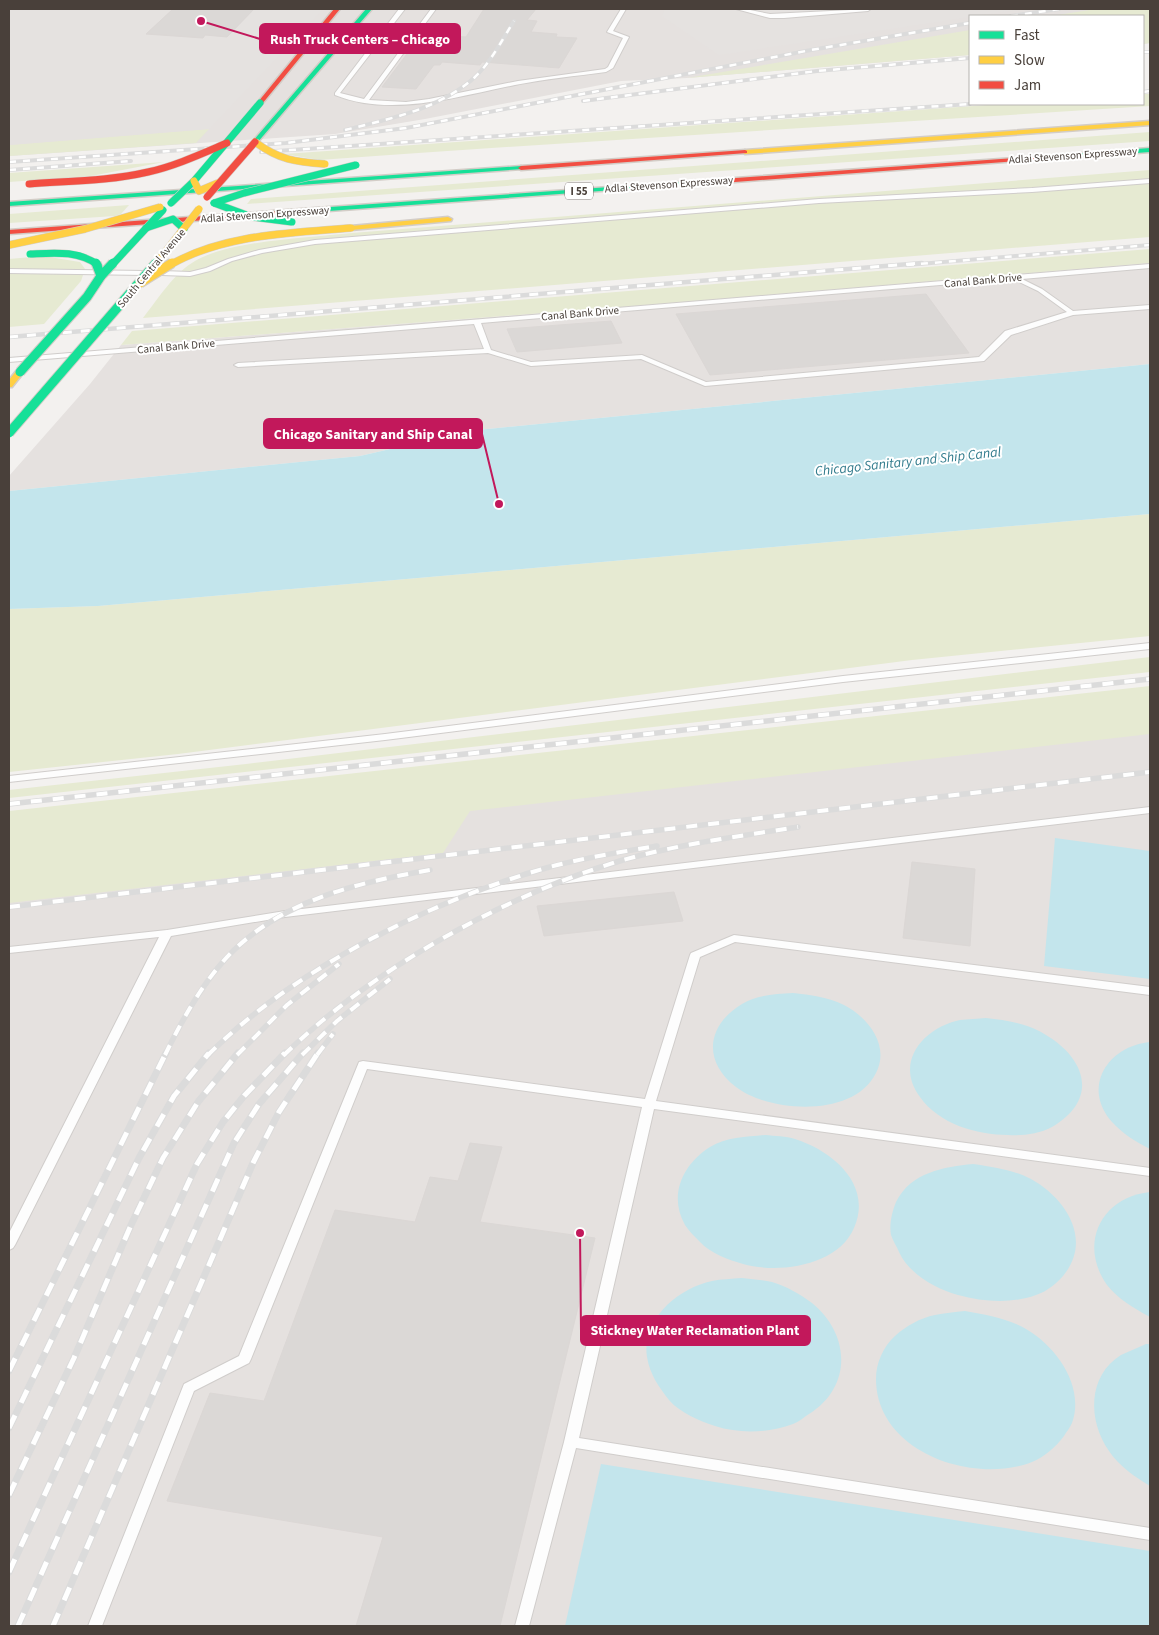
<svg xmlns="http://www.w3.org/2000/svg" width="1159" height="1635" font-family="'Source Sans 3',sans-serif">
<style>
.industrial{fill:#e5e1df}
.green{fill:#e6ead2}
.parking{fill:#e5e2e0}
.water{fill:#c3e5ec}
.building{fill:#dbd8d6;stroke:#dbd7d5}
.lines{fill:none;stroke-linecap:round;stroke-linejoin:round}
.lane-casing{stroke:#d0cdcb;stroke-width:2}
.fast-casing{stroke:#d3cdc7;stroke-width:3}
.slow-casing{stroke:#d3cdc7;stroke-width:3}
.jam-casing{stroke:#d3cdc7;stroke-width:3}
.lane{fill:#fdfdfd;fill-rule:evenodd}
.fast{fill:#16e098;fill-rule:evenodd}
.slow{fill:#ffcf43;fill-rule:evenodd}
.jam{fill:#f24e42;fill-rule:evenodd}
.rail-far3-casing{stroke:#dbdbdb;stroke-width:4}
.rail-far2-casing{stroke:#dbdbdb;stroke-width:4.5}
.rail-far1-casing{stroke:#dbdbdb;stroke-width:5.5}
.rail-casing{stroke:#dbdbdb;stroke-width:7}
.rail-far3{stroke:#fff;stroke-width:2.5;stroke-dasharray:7;stroke-linecap:butt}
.rail-far2{stroke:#fff;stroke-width:3;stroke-dasharray:9;stroke-linecap:butt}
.rail-far1{stroke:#fff;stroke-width:4;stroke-dasharray:11;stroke-linecap:butt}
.rail{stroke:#fff;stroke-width:5;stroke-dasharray:14;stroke-linecap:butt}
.fast-bridge-far1-casing{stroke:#d3cdc7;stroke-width:8;stroke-linecap:butt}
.fast-bridge-casing{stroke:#d3cdc7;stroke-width:11;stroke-linecap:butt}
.slow-bridge-far1-casing{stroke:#d3cdc7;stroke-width:8;stroke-linecap:butt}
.slow-bridge-casing{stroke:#d3cdc7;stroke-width:11;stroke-linecap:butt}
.jam-bridge-casing{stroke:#d3cdc7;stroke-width:8;stroke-linecap:butt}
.fast-bridge-far1{stroke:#16e098;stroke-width:7}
.fast-bridge{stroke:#16e098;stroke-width:9}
.slow-bridge-far1{stroke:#ffcf43;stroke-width:7}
.slow-bridge{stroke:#ffcf43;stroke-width:9}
.jam-bridge{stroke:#f24e42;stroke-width:7}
.labels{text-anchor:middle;stroke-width:4;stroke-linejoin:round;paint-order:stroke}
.far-street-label{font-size:11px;fill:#49403a;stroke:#fff}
.shield{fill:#fff;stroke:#807975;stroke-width:1}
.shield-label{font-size:11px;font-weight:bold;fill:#49403a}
.water-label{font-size:14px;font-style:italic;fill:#337c8d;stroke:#fff}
.leader{fill:none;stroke:#c2185b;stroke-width:2}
.callout-dot{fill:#c2185b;stroke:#fff;stroke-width:2}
.callout{fill:#c2185b;stroke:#c2185b;stroke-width:2}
.callout-label{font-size:14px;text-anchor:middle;font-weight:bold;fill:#fff}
</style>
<rect width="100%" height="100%" fill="#f3f1ef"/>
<g class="industrial">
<path d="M9,9h1141v34l-7,1v-28h-173v39l-283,23 -66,3 -196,38 -90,15 -326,22z"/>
<path d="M1150,263v101l-682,67 -108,25 -351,35v-15l81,-92 31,-39 541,-41z"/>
<path d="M1150,712v914h-1141v-786z"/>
</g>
<g class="green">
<path d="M1096,9h54v34l-7,1v-28h-92z"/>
<path d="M970,30v25l-283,23z"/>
<path d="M1143,94h7v12c-277,18 -554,34 -831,54l-35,-6 718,-50h141z"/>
<path d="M209,129l-13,14 -187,13v-11z"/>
<path d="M1150,132v9l-903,63 4,-5z"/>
<path d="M164,162l-73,14 -82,6v-9z"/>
<path d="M1150,170v67l-1007,81c15,-19 31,-45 52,-57 37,-21 113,-23 157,-28z"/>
<path d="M129,205l-8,9 -6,2 -106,7v-9z"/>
<path d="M1150,249v14l-488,41 -541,41 11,-14z"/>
<path d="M43,256l37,6 5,7 -4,12 -37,43 -35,3v-68z"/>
<path d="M1150,514v122l-238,24 -734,94 -169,18v-163l89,-3z"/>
<path d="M1150,657v15l-1141,126v-8l237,-26z"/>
<path d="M1150,686v48l-680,77 -27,42 -434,50v-92z"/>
</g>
<g class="parking">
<path d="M9,9h164l-26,25 55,4 3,-3 22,2 27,-28h69l-114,120 -200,16z"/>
<path d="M665,9h356l-302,46 -57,-39z"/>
</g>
<g class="water">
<path d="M1150,364v150l-1052,92 -89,3v-118l351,-35 108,-25z"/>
<path d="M1055,838l95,13v128l-106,-13z"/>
<path d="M793,993c17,2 35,4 51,12 25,13 46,41 32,68 -22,45 -106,40 -140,14 -34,-26 -29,-62 6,-83 15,-9 33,-10 51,-11z"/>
<path d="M986,1018c19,2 38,5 55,14 44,24 60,66 11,95 -13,7 -30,9 -44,8 -31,0 -69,-11 -88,-38 -26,-35 3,-69 40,-77 8,-1 18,-1 26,-2z"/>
<path d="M1150,1042v107c-14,-7 -27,-15 -38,-27 -31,-35 -4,-76 38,-80z"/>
<path d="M765,1135c10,1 21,1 30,4 38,12 78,46 59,89 -16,38 -76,46 -111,36 -14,-4 -33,-11 -43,-22 -5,-5 -11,-11 -15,-17 -17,-30 -2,-61 25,-78 16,-10 37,-10 55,-12z"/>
<path d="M973,1164c20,3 41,6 58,15 34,19 60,58 35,93 -7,10 -18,19 -30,23 -25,9 -52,7 -78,0 -22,-6 -49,-21 -59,-43 -2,-5 -6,-11 -8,-17 -2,-11 1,-23 5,-33 15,-30 48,-35 77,-38z"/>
<path d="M1150,1192v125c-15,-8 -32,-18 -43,-32 -29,-41 -6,-88 43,-93z"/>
<path d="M742,1278c10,1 20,2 30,4 14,4 28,12 40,21 38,31 41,83 -3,111 -5,3 -10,8 -16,10 -25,9 -53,10 -78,2 -15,-5 -35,-13 -46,-26 -10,-13 -19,-25 -22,-43 -6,-37 31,-69 65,-76 9,-2 20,-2 30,-3z"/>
<path d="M965,1311c21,4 42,7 61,18 31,18 59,58 46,94 -2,5 -6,9 -8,13 -8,11 -20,21 -32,26 -59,23 -156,-10 -156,-83 0,-16 7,-32 19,-43 11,-10 25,-18 40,-21 9,-2 20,-3 30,-4z"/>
<path d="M1146,1344h4v142c-15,-9 -31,-20 -41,-35 -21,-30 -22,-75 12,-96 8,-4 17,-7 25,-11z"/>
<path d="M601,1464l549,87v75h-585z"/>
</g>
<g class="building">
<path d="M173,9h81l-27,28 -22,-2 -2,3 -57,-4z"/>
<path d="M484,9h52l-9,11 10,1 -6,11 26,2 -1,3 21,1 -18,30 -77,-6 -2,3 -38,-3 -2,3h-6l-18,24 -34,-2 40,-53 44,3z"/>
<path d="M926,294l43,59 -259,22 -34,-61z"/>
<path d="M611,321l11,22 -105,9 -10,-23z"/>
<path d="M912,862l63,7 -5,77 -67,-8z"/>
<path d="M674,892l9,29 -139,15 -7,-30z"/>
<path d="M470,1143l32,4 -22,75 115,16 -95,388h-144l27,-89 -216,-36 43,-108 54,8 71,-191 80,12 15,-45 28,4z"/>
</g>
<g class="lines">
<g class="lane-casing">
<g id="lane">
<path d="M399,9h6l-65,84 24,6 67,-90h5l-67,91 37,2 23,-3 89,-18 87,-12 3,-2 15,-29 -16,-6 14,-23h5l-13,22 16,6 -16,31 -7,4c-30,4 -61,7 -91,13 -57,11 -123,33 -180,10v-2z"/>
<path d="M736,9h9l25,5 101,-5 -3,2 -84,7h-14z"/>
<path d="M1150,179v4l-118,9 -213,11 -504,41 -53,9 -30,8 -22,10 -20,5 -28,-1 -3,-2 3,-2 28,1 16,-4 22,-9 31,-9 56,-10 504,-41 213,-11z"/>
<path d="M1150,264v4l-128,11 20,10 31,22 77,-6v4l-77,6 -62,20 -27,26 -279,25 -64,-27 -110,7 -43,-13 -250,14 -4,-2 4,-2 246,-14 -10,-25 -465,38v-4zM1013,279l25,12 29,21 -62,19 -26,26 -273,25 -64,-27 -111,7 -40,-12 -10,-27z"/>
<path d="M9,269l136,2 3,2 -3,2 -136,-2z"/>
<path d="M1150,643v6l-307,33 -458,58 -376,42v-6l376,-42 458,-58z"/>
<path d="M1150,807v6l-865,104 -114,19 -156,309 -2,3 -4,2v-17l150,-296 -150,16v-6l158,-17 118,-19z"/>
<path d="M734,935l416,52v8l-415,-53 -35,15 -44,144 494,67v8l-496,-67 -75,329 571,90v12l-574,-92 -47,178h-14l49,-184 78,-335 -275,-38 -116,290 -2,4 -55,28 -92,235h-14l96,-242 55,-28 120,-294 4,-1 282,38 45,-144 1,-2z"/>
</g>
</g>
<g class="fast-casing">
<g id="fast">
<path d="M366,9h6l-115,134h-4v-2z"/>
<path d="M1150,148v4l-108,8 -3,-2 3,-2z"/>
<path d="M521,166l3,2 -1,1 -514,37v-4z"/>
<path d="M722,179l4,2 -2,1 -450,33 -4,-2 4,-2z"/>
</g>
</g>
<g class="slow-casing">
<g id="slow">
<path d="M1150,121v4l-405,29 -3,-2 3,-2z"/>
<path d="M448,217l4,2 -1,2 -100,9 -4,-2 4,-2z"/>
<path d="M17,370h6l1,2 -12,15h-3v-7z"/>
</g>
</g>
<g class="jam-casing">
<g id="jam">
<path d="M334,9h6l-78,95h-4v-2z"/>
<path d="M745,150l2,1v2l-226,17 -3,-2 3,-2z"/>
<path d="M1042,156l2,1v2l-322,24 -4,-2 4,-2z"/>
<path d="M274,211l4,2 -1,2 -268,19v-4z"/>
</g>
</g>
<use href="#lane" class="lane"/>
<use href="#fast" class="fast"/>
<use href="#slow" class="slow"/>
<use href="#jam" class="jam"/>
<g class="rail-far3-casing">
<g id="rail-far3">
<path d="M1011,16l48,-7"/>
<path d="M1143,52h7"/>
<path d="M1143,92l7,-1"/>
<path d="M583,101l234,-30 153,-13"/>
<path d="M345,130c44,-11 95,-21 130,-53 16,-15 27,-37 39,-56"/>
<path d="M261,152l709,-48"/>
<path d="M9,162l277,-19 120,-15 405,-78 159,-27"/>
<path d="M9,170l122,-9"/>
<path d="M907,265l243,-20"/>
</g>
</g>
<g class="rail-far2-casing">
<path id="rail-far2" d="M9,337l913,-74"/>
</g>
<g class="rail-far1-casing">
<g id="rail-far1">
<path d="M9,804l1141,-125"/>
<path d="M9,907l1141,-135"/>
<path d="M165,1055c18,-37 40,-77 69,-105 53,-51 126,-68 196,-80"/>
<path d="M208,1055c85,-85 222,-154 338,-187 36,-10 74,-16 111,-22"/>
<path d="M237,1055l50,-50 52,-41"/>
<path d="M284,1055c87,-85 223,-161 339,-195 57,-16 117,-24 175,-33"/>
<path d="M302,1055l35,-34 53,-42"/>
<path d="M317,1055l16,-21"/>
</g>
</g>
<g class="rail-casing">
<g id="rail">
<path d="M9,1371l157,-318"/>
<path d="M9,1428l130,-270 35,-62 35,-43"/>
<path d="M9,1495l65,-137 57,-133 32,-67 35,-56 40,-49"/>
<path d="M9,1572l188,-408 26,-42 21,-26 41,-43"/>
<path d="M18,1626l216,-483 25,-39 44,-51"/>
<path d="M53,1626l200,-463 26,-51 39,-59"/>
</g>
</g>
<use href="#rail-far3" class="rail-far3"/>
<use href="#rail-far2" class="rail-far2"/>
<use href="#rail-far1" class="rail-far1"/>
<use href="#rail" class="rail"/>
<g class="fast-bridge-far1-casing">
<g id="fast-bridge-far1">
<path d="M171,203l23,-22 66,-78"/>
<path d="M214,203l30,-10 112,-28"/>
<path d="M214,203l38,14 40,5"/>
<path d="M146,228l27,-9 11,10"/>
<path d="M30,254c23,-1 48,-4 68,11"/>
<path d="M112,265l51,-55"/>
<path d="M155,265l4,-5"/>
</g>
</g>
<g class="fast-bridge-casing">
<g id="fast-bridge">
<path d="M96,263l5,13"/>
<path d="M20,372l67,-75 14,-21 12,-13"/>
<path d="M9,433l147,-170"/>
</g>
</g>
<g class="slow-bridge-far1-casing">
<g id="slow-bridge-far1">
<path d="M255,142c24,18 41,20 70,22"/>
<path d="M194,181l5,10 19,-8"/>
<path d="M9,245l76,-16 75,-22"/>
<path d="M159,260l40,-51"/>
<path d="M170,265c54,-31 121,-32 181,-37"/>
</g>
</g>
<g class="slow-bridge-casing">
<path id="slow-bridge" d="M140,283l32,-20"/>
</g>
<g class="jam-bridge-casing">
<g id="jam-bridge">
<path d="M29,184c39,-3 80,-3 119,-12 27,-6 53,-18 79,-29"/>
<path d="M207,197l48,-55"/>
</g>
</g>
<use href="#fast-bridge-far1" class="fast-bridge-far1"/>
<use href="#fast-bridge" class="fast-bridge"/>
<use href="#slow-bridge-far1" class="slow-bridge-far1"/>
<use href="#slow-bridge" class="slow-bridge"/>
<use href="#jam-bridge" class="jam-bridge"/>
</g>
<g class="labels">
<g class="far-street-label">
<text transform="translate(1073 155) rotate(-4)" y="4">Adlai Stevenson Expressway</text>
<text transform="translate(669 184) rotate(-4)" y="4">Adlai Stevenson Expressway</text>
<text transform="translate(265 214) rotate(-4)" y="4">Adlai Stevenson Expressway</text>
<text transform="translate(151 268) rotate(-50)" y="4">South Central Avenue</text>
<text transform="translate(983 280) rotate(-5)" y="4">Canal Bank Drive</text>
<text transform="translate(580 313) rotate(-5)" y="4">Canal Bank Drive</text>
<text transform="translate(176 346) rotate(-5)" y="4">Canal Bank Drive</text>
</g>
<rect class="shield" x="565" y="182.5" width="28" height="17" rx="4"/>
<g class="shield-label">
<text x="579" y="195">I 55</text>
</g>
<g class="water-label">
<text transform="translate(908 461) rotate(-6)" y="5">Chicago Sanitary and Ship Canal</text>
</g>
</g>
<path class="leader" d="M201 21L260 39M499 504L482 434M580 1233L581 1330"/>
<g class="callout-dot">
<circle cx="201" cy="21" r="5"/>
<circle cx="499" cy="504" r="5"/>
<circle cx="580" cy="1233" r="5"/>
</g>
<g class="callout">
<rect x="260" y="24" width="200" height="29" rx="5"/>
<rect x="264" y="419" width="218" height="29" rx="5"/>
<rect x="581" y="1316" width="229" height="29" rx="5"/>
</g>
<g class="callout-label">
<text x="360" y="44">Rush Truck Centers – Chicago</text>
<text x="373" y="439">Chicago Sanitary and Ship Canal</text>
<text x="695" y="1335">Stickney Water Reclamation Plant</text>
</g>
<rect width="1159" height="1635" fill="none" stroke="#49403a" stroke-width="20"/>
<rect x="969" y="15" width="175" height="90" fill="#ffffff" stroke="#b6b3b0"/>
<rect x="979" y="31" width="25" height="8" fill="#16e098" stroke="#b6b3b0"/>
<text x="1014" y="40" font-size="15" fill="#49403a">Fast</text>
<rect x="979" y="56" width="25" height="8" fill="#ffcf43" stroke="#b6b3b0"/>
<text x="1014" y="65" font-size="15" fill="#49403a">Slow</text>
<rect x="979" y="81" width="25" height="8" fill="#f24e42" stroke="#b6b3b0"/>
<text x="1014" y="90" font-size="15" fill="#49403a">Jam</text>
</svg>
